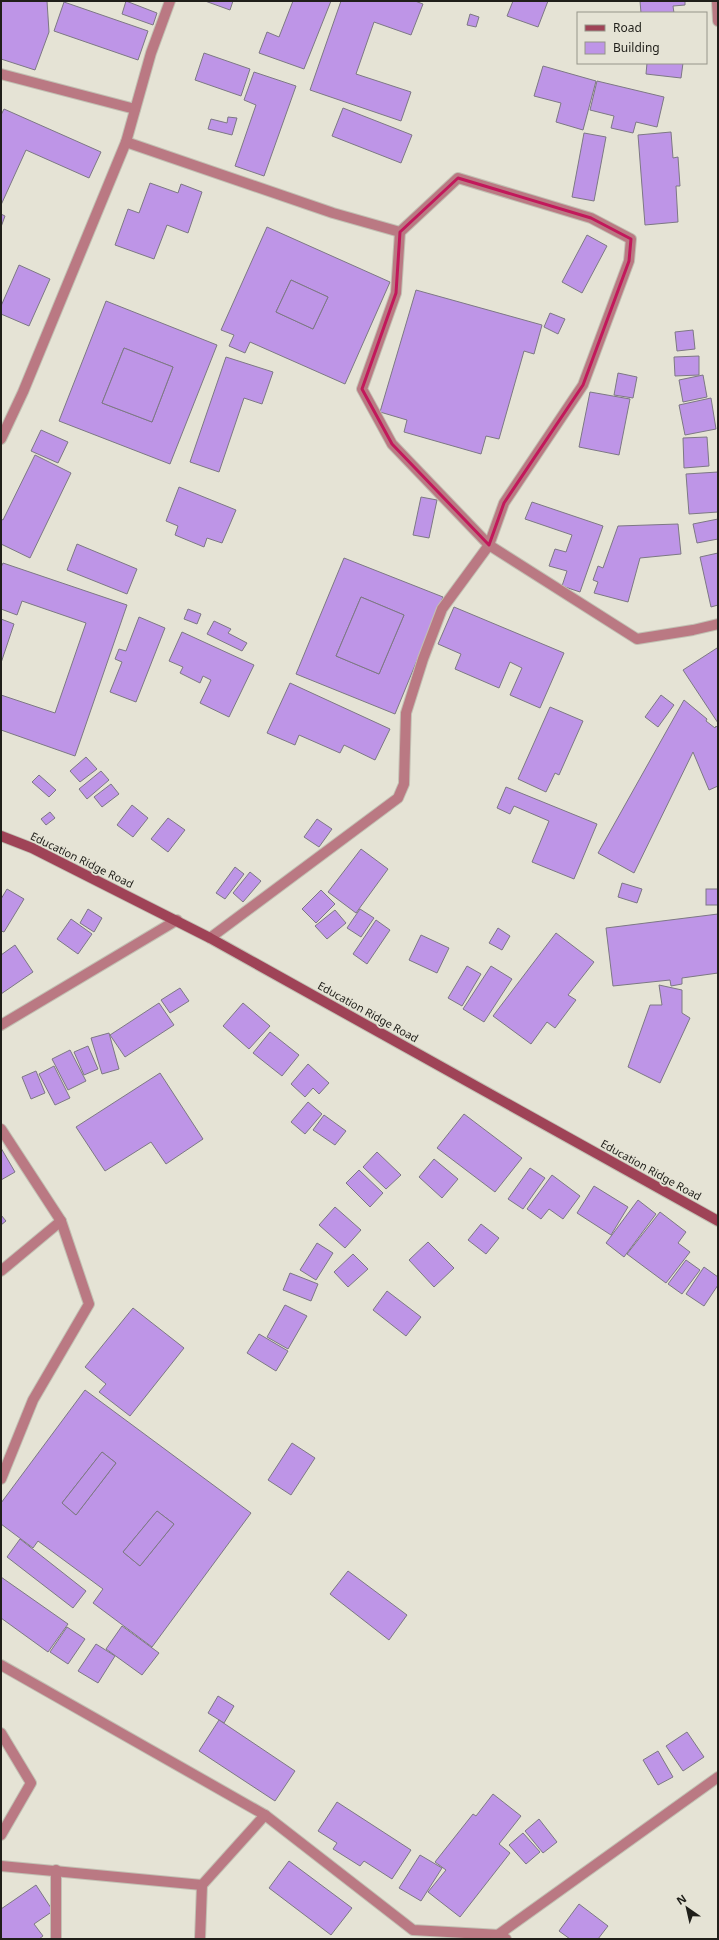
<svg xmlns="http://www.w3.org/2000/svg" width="719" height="1940" font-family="'Noto Sans',sans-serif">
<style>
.building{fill:#be95e7;stroke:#7d7884;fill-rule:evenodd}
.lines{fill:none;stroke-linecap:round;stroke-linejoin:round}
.street-casing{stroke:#c2c0b3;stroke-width:12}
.secondary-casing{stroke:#c2c0b3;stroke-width:12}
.street{stroke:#ba7983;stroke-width:10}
.secondary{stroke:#9f4357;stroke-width:10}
.marked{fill:none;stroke:#c2185b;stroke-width:3;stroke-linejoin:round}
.labels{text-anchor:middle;stroke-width:3.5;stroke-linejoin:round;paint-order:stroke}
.street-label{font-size:11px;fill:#201f1a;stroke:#e5e3d5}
</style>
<rect width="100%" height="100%" fill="#e5e3d5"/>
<g class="building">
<path d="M1,1h46l2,31 -14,38 -34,-11z"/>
<path d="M126,1l31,12 -4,12 -31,-11z"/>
<path d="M205,1h28l-3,9z"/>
<path d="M293,1h38l-27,68 -45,-16 8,-21 12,5z"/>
<path d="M341,1h74l8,3 -12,31 -37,-13 -18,52 55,18 -10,29 -91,-31z"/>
<path d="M513,1h35l-10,26 -31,-11z"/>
<path d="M640,1h45v4l-12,1 1,7h-33z"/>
<path d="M64,2l84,29 -10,29 -84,-29z"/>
<path d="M470,14l9,3 -3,10 -9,-2z"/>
<path d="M204,53l46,16 -9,27 -46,-16z"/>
<path d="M647,63h36l-2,15 -35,-4z"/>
<path d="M543,66l53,15 -13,49 -27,-8 5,-19 -27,-7z"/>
<path d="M254,72l42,14 -32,90 -29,-10 21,-61 -12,-5z"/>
<path d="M597,81l67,16 -7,30 -21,-5 -3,11 -22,-5 3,-12 -24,-6z"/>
<path d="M343,108l69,27 -11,28 -69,-27z"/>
<path d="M4,109l97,43 -12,26 -63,-28 -25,55v-90z"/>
<path d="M228,117l9,1 -5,17 -24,-6 3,-10 16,4z"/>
<path d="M671,132l2,26 5,-1 2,29h-4l2,36 -33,3 -7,-90z"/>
<path d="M584,133l22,4 -12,64 -22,-4z"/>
<path d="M150,183l28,10 3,-9 21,8 -14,41 -21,-8 -13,34 -39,-14 13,-36 11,4z"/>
<path d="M1,214l4,2 -4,11z"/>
<path d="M267,227l123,55 -45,102 -95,-42 -5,11 -16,-7 5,-11 -13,-5zM291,280l37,17 -15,32 -37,-17z"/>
<path d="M587,235l20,11 -25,47 -20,-11z"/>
<path d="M19,265l31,14 -21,47 -28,-12v-8z"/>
<path d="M291,280l37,17 -15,32 -37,-17z"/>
<path d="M416,290l126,35 -8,29 -10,-3 -25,88 -13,-3 -5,18 -77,-22 3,-12 -27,-8z"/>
<path d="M106,301l111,44 -47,119 -111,-43zM124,348l49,19 -21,55 -50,-19z"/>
<path d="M550,313l15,6 -7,15 -14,-7z"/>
<path d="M693,330l2,19 -18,2 -2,-19z"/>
<path d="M124,348l49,19 -21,55 -50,-19z"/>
<path d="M699,356v19l-24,1 -1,-19z"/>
<path d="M226,357l47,15 -11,32 -18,-6 -25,74 -29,-10z"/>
<path d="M618,373l19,4 -4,21 -19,-3z"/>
<path d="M703,375l4,22 -24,5 -4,-22z"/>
<path d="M590,392l40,7 -11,56 -40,-8z"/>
<path d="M711,398l5,31 -31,6 -6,-30z"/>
<path d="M41,430l27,12 -10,21 -27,-12z"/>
<path d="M707,437l2,29 -25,2 -1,-30z"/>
<path d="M35,455l36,18 -41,85 -29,-14v-25l2,1z"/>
<path d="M718,472v40l-29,2 -3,-40z"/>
<path d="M179,487l57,23 -14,33 -15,-5 -3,9 -29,-12 3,-9 -12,-5z"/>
<path d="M421,497l16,3 -8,38 -16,-3z"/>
<path d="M532,502l71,24 -23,66 -18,-6 5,-15 -18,-5 6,-17 11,3 6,-17 -47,-16z"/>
<path d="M718,519v20l-21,4 -4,-19z"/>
<path d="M678,524l3,30 -41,4 -12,44 -34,-9 4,-11 -5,-2 5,-14 5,2 15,-42z"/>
<path d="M77,544l60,25 -10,25 -60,-24z"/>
<path d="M718,553v52l-7,2 -11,-50z"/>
<path d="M344,558l99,39 -48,117 -99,-40zM361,597l43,18 -25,59 -43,-18z"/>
<path d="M3,563l124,42 -52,151 -74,-26v-35l54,18 31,-90 -64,-22 -5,14 -16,-6v-42z"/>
<path d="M361,597l43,18 -25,59 -43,-18z"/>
<path d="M454,607l110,46 -24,55 -30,-13 12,-27 -12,-6 -11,26 -44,-19 6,-15 -23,-10z"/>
<path d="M188,609l13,5 -4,10 -13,-5z"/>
<path d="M139,617l26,11 -29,74 -26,-10 12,-30 -7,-3 4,-10 7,2z"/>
<path d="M1,619l13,5 -13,39z"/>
<path d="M214,621l17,8 -3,4 19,10 -5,8 -35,-17z"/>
<path d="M182,632l72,33 -25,52 -29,-14 11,-23 -8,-4 -3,7 -20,-10 3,-6 -14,-6z"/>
<path d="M717,648l1,2v73l-35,-53z"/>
<path d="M290,683l100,46 -15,31 -31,-15 -4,8 -41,-18 -4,10 -28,-12z"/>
<path d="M661,695l13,10 -16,22 -13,-10z"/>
<path d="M684,700l23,19 -1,2 9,7 1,-2 2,2v58l-9,4 -16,-38 -59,121 -36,-20z"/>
<path d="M550,707l33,14 -24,54 -4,-2 -9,19 -28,-13z"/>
<path d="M86,757l11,12 -17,13 -10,-11z"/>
<path d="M101,771l8,9 -22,19 -8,-10z"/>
<path d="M39,775l17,15 -7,7 -17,-15z"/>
<path d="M111,784l8,10 -17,13 -8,-10z"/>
<path d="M506,787l91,37 -23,55 -42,-17 17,-41 -35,-15 -4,8 -13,-6z"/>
<path d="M132,805l16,13 -15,19 -16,-12z"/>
<path d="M50,812l5,6 -9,7 -5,-6z"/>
<path d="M168,818l17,12 -17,22 -17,-13z"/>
<path d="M317,819l15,10 -13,18 -15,-10z"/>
<path d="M361,849l27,20 -32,44 -28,-21z"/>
<path d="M235,867l9,7 -19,25 -9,-6z"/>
<path d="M250,872l11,9 -18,21 -10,-9z"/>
<path d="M622,883l20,6 -5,14 -19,-6z"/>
<path d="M7,889l17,10 -20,33 -3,-1v-32z"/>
<rect x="706" y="889" width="12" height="16"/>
<path d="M321,890l14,14 -19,19 -14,-14z"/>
<path d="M88,909l14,9 -8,14 -14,-9z"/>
<path d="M360,909l14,9 -13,19 -14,-9z"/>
<path d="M335,910l11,13 -19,16 -12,-13z"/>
<path d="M718,914v59l-36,5v6l-11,2 -1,-6 -57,6 -7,-58z"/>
<path d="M71,919l21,15 -14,20 -21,-15z"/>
<path d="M376,920l14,10 -23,34 -14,-10z"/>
<path d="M498,928l12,8 -8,14 -13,-7z"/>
<path d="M556,933l38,29 -26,33 8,5 -21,28 -8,-6 -16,22 -38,-28z"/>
<path d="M421,935l28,13 -12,25 -28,-13z"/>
<path d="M15,945l18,27 -32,22v-39z"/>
<path d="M467,966l14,8 -19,32 -14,-8z"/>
<path d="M491,966l21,13 -28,43 -21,-13z"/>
<path d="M659,985l23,5v23l8,5 -30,65 -32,-16 22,-62h12z"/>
<path d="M180,988l9,13 -19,12 -9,-13z"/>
<path d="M159,1003l15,22 -49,32 -15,-22z"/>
<path d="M243,1003l27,23 -21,23 -26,-23z"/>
<path d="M270,1032l29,23 -17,21 -29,-23z"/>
<path d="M109,1033l10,36 -17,5 -11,-36z"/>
<path d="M88,1046l10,23 -14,6 -10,-23z"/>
<path d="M70,1050l16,31 -18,9 -16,-31z"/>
<path d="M308,1064l21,19 -10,11 -6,-6 -8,9 -14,-13z"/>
<path d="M54,1066l16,32 -15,7 -16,-31z"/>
<path d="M36,1071l9,22 -14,6 -9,-22z"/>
<path d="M160,1073l43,66 -37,25 -15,-22 -46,29 -29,-44z"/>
<path d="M308,1102l14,12 -17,20 -14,-12z"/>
<path d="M464,1114l58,44 -27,34 -58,-44z"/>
<path d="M324,1115l22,16 -11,14 -22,-15z"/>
<path d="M1,1148l14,24 -14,8z"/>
<path d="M377,1152l24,23 -15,14 -23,-22z"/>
<path d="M434,1159l24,20 -16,19 -23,-21z"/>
<path d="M530,1168l15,10 -22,31 -15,-10z"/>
<path d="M359,1170l24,23 -13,14 -24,-24z"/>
<path d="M552,1175l28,21 -17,23 -14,-10 -8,10 -14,-10z"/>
<path d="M594,1186l34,21 -17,28 -34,-22z"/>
<path d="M638,1200l18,14 -32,43 -18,-14z"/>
<path d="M335,1207l26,23 -16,18 -26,-23z"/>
<path d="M660,1212l26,20 -8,11 12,9 -24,31 -39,-29z"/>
<path d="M1,1215l5,6 -5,4z"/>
<path d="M481,1224l18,14 -13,16 -18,-14z"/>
<path d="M428,1242l26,26 -20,19 -25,-27z"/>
<path d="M317,1243l16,10 -17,27 -16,-10z"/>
<path d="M353,1254l15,15 -20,18 -14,-15z"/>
<path d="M686,1260l14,10 -18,24 -14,-10z"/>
<path d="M704,1267l14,10v8l-14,21 -18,-12z"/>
<path d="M290,1273l28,11 -7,17 -28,-11z"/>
<path d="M387,1291l34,26 -15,19 -33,-26z"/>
<path d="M285,1305l22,11 -19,33 -21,-12z"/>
<path d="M133,1308l51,40 -54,68 -31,-24 7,-8 -21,-17z"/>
<path d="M259,1334l29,17 -12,20 -29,-18z"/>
<path d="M85,1390l166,123 -99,134 -59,-44 10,-14 -65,-48 -5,7 -32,-24v-21zM102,1452l14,11 -40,52 -14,-12zM157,1511l17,13 -34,42 -17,-14z"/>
<path d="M292,1443l23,15 -24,37 -23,-15z"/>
<path d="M102,1452l14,11 -40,52 -14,-12z"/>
<path d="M157,1511l17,13 -34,42 -17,-14z"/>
<path d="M20,1539l66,52 -13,17 -66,-51z"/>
<path d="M348,1571l59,44 -18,25 -59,-46z"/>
<path d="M1,1577l67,47 -20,28 -47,-34z"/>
<path d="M122,1626l37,27 -17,22 -36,-26z"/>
<path d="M67,1627l18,12 -17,25 -18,-12z"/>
<path d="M96,1644l19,12 -17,27 -20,-12z"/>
<path d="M218,1696l16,10 -10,17 -16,-10z"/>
<path d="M219,1720l76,51 -20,30 -76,-50z"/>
<path d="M687,1732l17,25 -21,14 -17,-25z"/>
<path d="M658,1751l15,26 -15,8 -15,-25z"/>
<path d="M493,1794l28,22 -22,28 11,9 -50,64 -32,-25 18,-22 -11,-8 38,-48 3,2z"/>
<path d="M337,1802l74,48 -19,29 -28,-18 -4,5 -27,-17 4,-6 -19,-12z"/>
<path d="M539,1819l18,23 -14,11 -18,-22z"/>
<path d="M523,1833l17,19 -14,12 -17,-19z"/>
<path d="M420,1855l22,13 -21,33 -22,-13z"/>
<path d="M289,1861l63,47 -21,27 -62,-47z"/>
<path d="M36,1885l17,26 -19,13 9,12 -4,3h-38v-30z"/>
<path d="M579,1904l29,22 -10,13h-28l-11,-8z"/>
</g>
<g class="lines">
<g class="street-casing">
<g id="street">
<path d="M717,1l1,20"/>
<path d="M1,74l134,35"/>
<path d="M126,142l207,71 67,19 58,-54 133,40 40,21 -2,22 -46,124 -79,118 -15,42 -47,64 -19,50 -17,54 -2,71 -6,14 -188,140"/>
<path d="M400,232l-4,61 -34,96 30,55 97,101 148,94 56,-9 25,-6"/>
<path d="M1,439l22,-47 103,-250 25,-89 19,-52"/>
<path d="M1,1025l176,-105"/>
<path d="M1,1129l60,92 28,83 -56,96 -32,79"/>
<path d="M1,1271l60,-50"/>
<path d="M1,1665l264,150 148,115 87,5 6,4"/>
<path d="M1,1733l30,50 -30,52"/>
<path d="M1,1866l201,19"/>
<path d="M56,1870v69"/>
<path d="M495,1937l223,-160"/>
<path d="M200,1939l2,-54 63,-70"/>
</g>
</g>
<g class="secondary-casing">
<path id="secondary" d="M1,836l31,12 178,90 508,283"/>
</g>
<use href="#street" class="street"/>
<use href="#secondary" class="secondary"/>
</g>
<path class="marked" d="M458,178l133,40 40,21 -2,22 -46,124 -79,118 -15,42 -97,-101 -30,-55 34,-96 4,-61z"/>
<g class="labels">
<g class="street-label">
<text transform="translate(82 860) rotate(26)" y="4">Education Ridge Road</text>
<text transform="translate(368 1012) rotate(29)" y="4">Education Ridge Road</text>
<text transform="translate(651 1170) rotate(29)" y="4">Education Ridge Road</text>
</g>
</g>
<rect width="719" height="1940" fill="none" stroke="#201f1a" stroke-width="4"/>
<rect x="577" y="12" width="130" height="52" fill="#e5e3d5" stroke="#96958a"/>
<rect x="585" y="25" width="20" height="6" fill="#9f4357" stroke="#96958a"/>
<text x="613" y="32" font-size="12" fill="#201f1a">Road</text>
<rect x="585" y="42" width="20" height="12" fill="#be95e7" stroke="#96958a"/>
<text x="613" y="52" font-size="12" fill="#201f1a">Building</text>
<g transform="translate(687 1908) rotate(326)" stroke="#e5e3d5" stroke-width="3" paint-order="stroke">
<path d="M0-3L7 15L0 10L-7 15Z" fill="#201f1a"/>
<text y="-6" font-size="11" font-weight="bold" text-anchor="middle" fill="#201f1a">N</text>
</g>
</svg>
